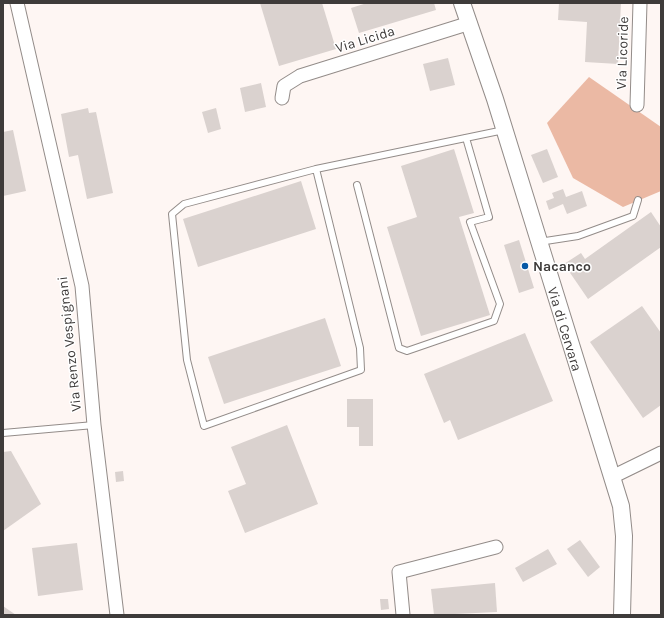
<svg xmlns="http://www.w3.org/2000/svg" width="664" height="618" font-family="Karla,sans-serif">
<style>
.green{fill:#ebb9a4}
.building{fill:#dad2cf}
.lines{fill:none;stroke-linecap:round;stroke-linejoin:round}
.service-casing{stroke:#938c89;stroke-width:8}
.minor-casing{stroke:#938c89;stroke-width:15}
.tertiary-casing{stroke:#938c89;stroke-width:18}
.service{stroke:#fff;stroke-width:6}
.minor{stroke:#fff;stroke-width:13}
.tertiary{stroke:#fff;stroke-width:16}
.poi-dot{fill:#0458a6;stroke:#fff;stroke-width:1.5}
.labels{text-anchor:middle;stroke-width:3;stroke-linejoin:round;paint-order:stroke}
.street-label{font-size:14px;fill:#3e3b3a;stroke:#fff}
.poi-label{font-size:14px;font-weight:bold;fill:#3e3b3a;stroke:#fff;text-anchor:start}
</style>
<rect width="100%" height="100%" fill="#fef6f3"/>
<path class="green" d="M589,77l72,50v64l-38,16 -50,-29 -26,-55z"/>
<g class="building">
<path d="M260,3h62l14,46 -57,17z"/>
<path d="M367,3h67l2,7 -77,23 -8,-25z"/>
<path d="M559,3h62l-3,61 -33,-2 2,-40 -29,-2z"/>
<path d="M448,58l7,27 -25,6 -7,-27z"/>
<path d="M261,83l5,24 -21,5 -5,-24z"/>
<path d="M88,108l1,5 7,-1 17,81 -26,6 -9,-44 -9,2 -8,-43z"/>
<path d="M216,108l5,21 -13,4 -6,-21z"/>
<path d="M13,130l13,61 -23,5v-64z"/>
<path d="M454,149l20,64 -15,4 31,98 -69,21 -34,-109 30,-10 -16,-51z"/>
<path d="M547,149l11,28 -15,6 -12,-28z"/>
<path d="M301,181l15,48 -118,38 -15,-48z"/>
<path d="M563,189l3,8 16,-6 5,15 -20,8 -4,-10 -14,6 -3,-9 8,-3 -2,-5z"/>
<path d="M651,212l10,15v20l-73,52 -24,-35 17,-11 4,6z"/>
<path d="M519,240l15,48 -15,5 -15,-48z"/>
<path d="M642,306l19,27v72l-18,13 -53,-76z"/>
<path d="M325,318l16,48 -117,38 -16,-47z"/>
<path d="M525,333l28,68 -95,39 -8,-20 -6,3 -20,-49z"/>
<path d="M347,399h26v47h-14v-19h-12z"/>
<path d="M287,425l31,79 -73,29 -17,-42 18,-7 -15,-37z"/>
<path d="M11,451l30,53 -38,27v-79z"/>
<path d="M123,471l1,10 -8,1 -1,-10z"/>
<path d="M580,540l20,27 -12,10 -21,-28z"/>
<path d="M77,543l6,47 -45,6 -6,-48z"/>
<path d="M548,549l9,15 -34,18 -8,-14z"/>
<path d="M495,583l2,29 -63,3 -3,-26z"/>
<path d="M380,599h8l1,10 -8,1z"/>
<path d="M3,606l13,9h-13z"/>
</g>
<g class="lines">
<g class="service-casing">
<g id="service">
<path d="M316,169l44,179 1,22 -157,56 -17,-66 -15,-146 12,-10 132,-35 188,-39"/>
<path d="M357,185l42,163 8,3 87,-30 6,-17 -30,-82 19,-5 -23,-79"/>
<path d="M539,242l39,-6 55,-20 5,-16"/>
<path d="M3,433l91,-8"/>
</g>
</g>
<g class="minor-casing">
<g id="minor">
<path d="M17,3l65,283 12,139 23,190"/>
<path d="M282,98l2,-12 16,-10 170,-53"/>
<path d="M637,105l3,-102"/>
<path d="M612,477l49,-24"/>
<path d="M403,615l-4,-43 97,-25"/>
</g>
</g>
<g class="tertiary-casing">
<path id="tertiary" d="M462,3l33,96 126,407 3,30 -2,79"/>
</g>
<use href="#service" class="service"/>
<use href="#minor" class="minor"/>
<use href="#tertiary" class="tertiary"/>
</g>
<circle class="poi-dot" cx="525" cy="266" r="4"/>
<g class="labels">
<g class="street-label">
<text transform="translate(365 39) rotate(-17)" y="5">Via Licida</text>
<text transform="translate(622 53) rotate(-88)" y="5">Via Licoride</text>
<text transform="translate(565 329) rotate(73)" y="5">Via di Cervara</text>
<text transform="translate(69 344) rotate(-96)" y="5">Via Renzo Vespignani</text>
</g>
<g class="poi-label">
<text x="533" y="271">Nacanco</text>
</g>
</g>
<rect width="664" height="618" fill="none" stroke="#3e3b3a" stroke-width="8"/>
</svg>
